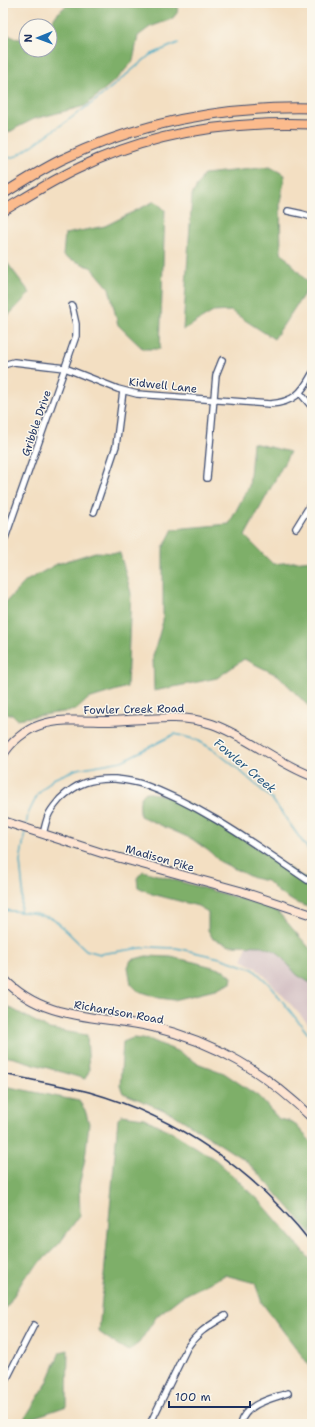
<svg xmlns="http://www.w3.org/2000/svg" width="315" height="1427" font-family="'Shantell Sans',sans-serif">
<style>
.industrial{fill:#d2bec2}
.forest{fill:#7eaf69;stroke:#4c6f64}
.lines{fill:none;stroke-linecap:round;stroke-linejoin:round}
.stream{stroke:#42a8c2;stroke-width:1.5}
.street-casing{stroke:#3b496d;stroke-width:8}
.secondary-casing{stroke:#3b496d;stroke-width:10}
.primary-casing{stroke:#3b496d;stroke-width:11}
.street{stroke:#fff;stroke-width:5.5}
.secondary{stroke:#fde4d1;stroke-width:8}
.primary{stroke:#fbbb8d;stroke-width:9}
.rail{stroke:#1b2f5e;stroke-width:1.5}
.labels{text-anchor:middle;stroke-width:3;stroke-linejoin:round;paint-order:stroke}
.street-label{font-size:11px;fill:#1b2f5e;stroke:#fbf7ec}
.water-label{font-size:12px;font-style:italic;fill:#295981;stroke:#fbf7ec}
</style>
<rect width="100%" height="100%" fill="#fbf7ec"/>
<filter id="ink" filterUnits="userSpaceOnUse"><feTurbulence type="fractalNoise" baseFrequency=".025" numOctaves="2"/><feDisplacementMap in="SourceGraphic" scale="8" xChannelSelector="R" yChannelSelector="G"/><feConvolveMatrix kernelMatrix="1 2 1 2 8 2 1 2 1" color-interpolation-filters="sRGB"/></filter>
<filter id="wash" filterUnits="userSpaceOnUse"><feTurbulence type="fractalNoise" baseFrequency=".012" numOctaves="4" result="noise"/><feDisplacementMap in="SourceGraphic" scale="16" xChannelSelector="R" yChannelSelector="G"/><feGaussianBlur stdDeviation="0.9" result="paint"/><feColorMatrix in="noise" values="0 0 0 0 0 0 0 0 0 0 0 0 0 0 0 0 0 1.4 0 .05"/><feComposite in="paint" operator="in"/></filter>
<g filter="url(#wash)">
<rect width="100%" height="100%" fill="#f3dfc2"/>
<path class="industrial" d="M247,946h15l15,6 20,23 15,9v44l-46,-51 -11,-10 -13,-7z"/>
<g class="forest">
<path d="M69,3h110l-2,10 -5,6 -22,8 -12,9 -5,25 -14,16 -34,29 -51,13 -16,8 -15,9v-105c6,5 15,10 23,7v12h24v-24h-1l8,-12z"/>
<path d="M270,167l15,8 -5,28 1,49 29,33 -36,54 -43,-28 -18,1 -30,18 9,-135 12,-21z"/>
<path d="M155,201l10,9 -5,139h-17l-25,-24 -9,-37 -17,-20 -29,-12 2,-22 40,-8z"/>
<path d="M5,260l25,33 -27,28v-60z"/>
<path d="M253,443l37,9 -45,84 28,28 39,-4v150l-33,-34 -35,-17 -27,19 -63,13 -1,-35 10,-35v-73l10,-19 56,-5 20,-38z"/>
<path d="M95,552l25,1 11,40 -4,94 -39,12 -12,11 -59,9 -5,-5h-9v-109l23,-24 31,-17z"/>
<path d="M146,792l26,5 26,12 114,74v25l-16,-5 -18,-11 -11,-11 -14,-3 -34,-17 -9,-9 -18,-13 -52,-23c0,-10 -3,-17 6,-24z"/>
<path d="M143,871l123,35 12,6 34,39v33l-15,-9 -20,-23 -15,-6 -32,-1 -17,-6 -5,-9v-18l-10,-6 -46,-12 -14,-7 -1,-9z"/>
<path d="M146,956l25,1 23,5 30,8 8,7 -1,6 -16,7 -41,10 -15,-2 -21,-7 -7,-7 -3,-17 3,-7z"/>
<path d="M3,1004l46,25 38,6 2,36 -4,8 -71,-21 -11,-2z"/>
<path d="M133,1038l18,2 28,12 18,11 27,10 34,23 21,23 14,3 19,21v91l-43,-49 -23,-24 -73,-47 -50,-21 -3,-7 3,-44z"/>
<path d="M9,1087l70,14 6,9 4,13 -4,36 -6,27 1,29 -21,29 -34,33 -22,36v-225z"/>
<path d="M122,1115l22,3 31,16 41,26 44,41 49,57 3,4v107l-50,-66 -7,-20 -30,-8 -44,22 -24,19 -18,27 -11,8 -15,-9 -14,-10 19,-213z"/>
<path d="M68,1350l-1,56 -44,15 24,-38 13,-31z"/>
</g>
<g class="lines">
<g class="stream">
<path d="M3,159l14,-3 16,-11 62,-44 55,-46 28,-12"/>
<path d="M26,826l2,-12 10,-20 15,-15 24,-10 45,-8 53,-27 22,6 17,10 24,19 34,30 40,56"/>
<path d="M3,910l29,3 22,6 32,31 14,4 48,-7 28,1 44,10 33,11 16,15 43,55"/>
<path d="M20,912l3,-22 -3,-28 5,-30"/>
</g>
</g>
</g>
<g filter="url(#ink)">
<g class="lines">
<g class="street-casing">
<g id="street">
<path d="M288,211l14,3 10,3"/>
<path d="M3,365l11,-3 51,6 53,21 19,5 133,10c24,-2 31,-10 42,-30"/>
<path d="M300,393l12,14"/>
<path d="M207,478l9,-103 6,-15"/>
<path d="M94,512l22,-66 7,-55"/>
<path d="M296,528l16,-26"/>
<path d="M3,544l73,-208v-12l-4,-18"/>
<path d="M43,834c2,-7 3,-14 6,-20 3,-6 7,-10 11,-15 17,-16 31,-21 55,-20 9,1 18,2 27,5 62,22 116,63 170,99"/>
<path d="M3,1386l31,-61"/>
<path d="M150,1424l37,-76c10,-16 22,-22 38,-32"/>
<path d="M240,1424c6,-21 31,-25 48,-31"/>
</g>
</g>
<g class="secondary-casing">
<g id="secondary">
<path d="M3,755c8,-13 22,-25 37,-30 20,-7 48,-4 70,-4 33,-1 70,-8 102,3 36,13 65,39 100,52"/>
<path d="M3,821l99,32 138,38 72,24"/>
<path d="M3,978c41,44 96,37 150,49 63,15 113,46 159,91"/>
</g>
</g>
<g class="primary-casing">
<g id="primary">
<path d="M3,194c19,-12 38,-24 58,-34 80,-39 162,-54 251,-52"/>
<path d="M3,211c25,-15 50,-31 76,-43 73,-36 153,-47 233,-44"/>
</g>
</g>
<use href="#street" class="street"/>
<use href="#secondary" class="secondary"/>
<use href="#primary" class="primary"/>
<path class="rail" d="M3,1074c29,6 58,11 86,18 89,25 167,80 223,152"/>
</g>
</g>
<g class="labels">
<g class="street-label">
<text transform="translate(163 385) rotate(6)" y="4">Kidwell Lane</text>
<text transform="translate(36 423) rotate(-71)" y="4">Gribble Drive</text>
<text transform="translate(134 709) rotate(-1)" y="4">Fowler Creek Road</text>
<text transform="translate(160 858) rotate(16)" y="4">Madison Pike</text>
<text transform="translate(119 1012) rotate(10)" y="4">Richardson Road</text>
</g>
<g class="water-label">
<text transform="translate(245 766) rotate(40)" y="4">Fowler Creek</text>
</g>
</g>
<rect width="315" height="1427" fill="none" stroke="#fbf7ec" stroke-width="16"/>
<g transform="translate(38 38) rotate(269)"><circle r="19" fill="#fbf7ec" stroke="#a1a7b3"/>
<path d="M0-3L7 15L0 10L-7 15Z" fill="#1f6fb2"/>
<text y="-6" font-size="11" font-weight="bold" text-anchor="middle" fill="#1b2f5e">N</text>
</g>
<path d="M169 1401v6h81v-6" fill="none" stroke="#1b2f5e" stroke-width="2"/>
<text x="175" y="1401" font-size="12" fill="#1b2f5e" stroke="#fbf7ec" stroke-width="3" paint-order="stroke">100 m</text>
</svg>
